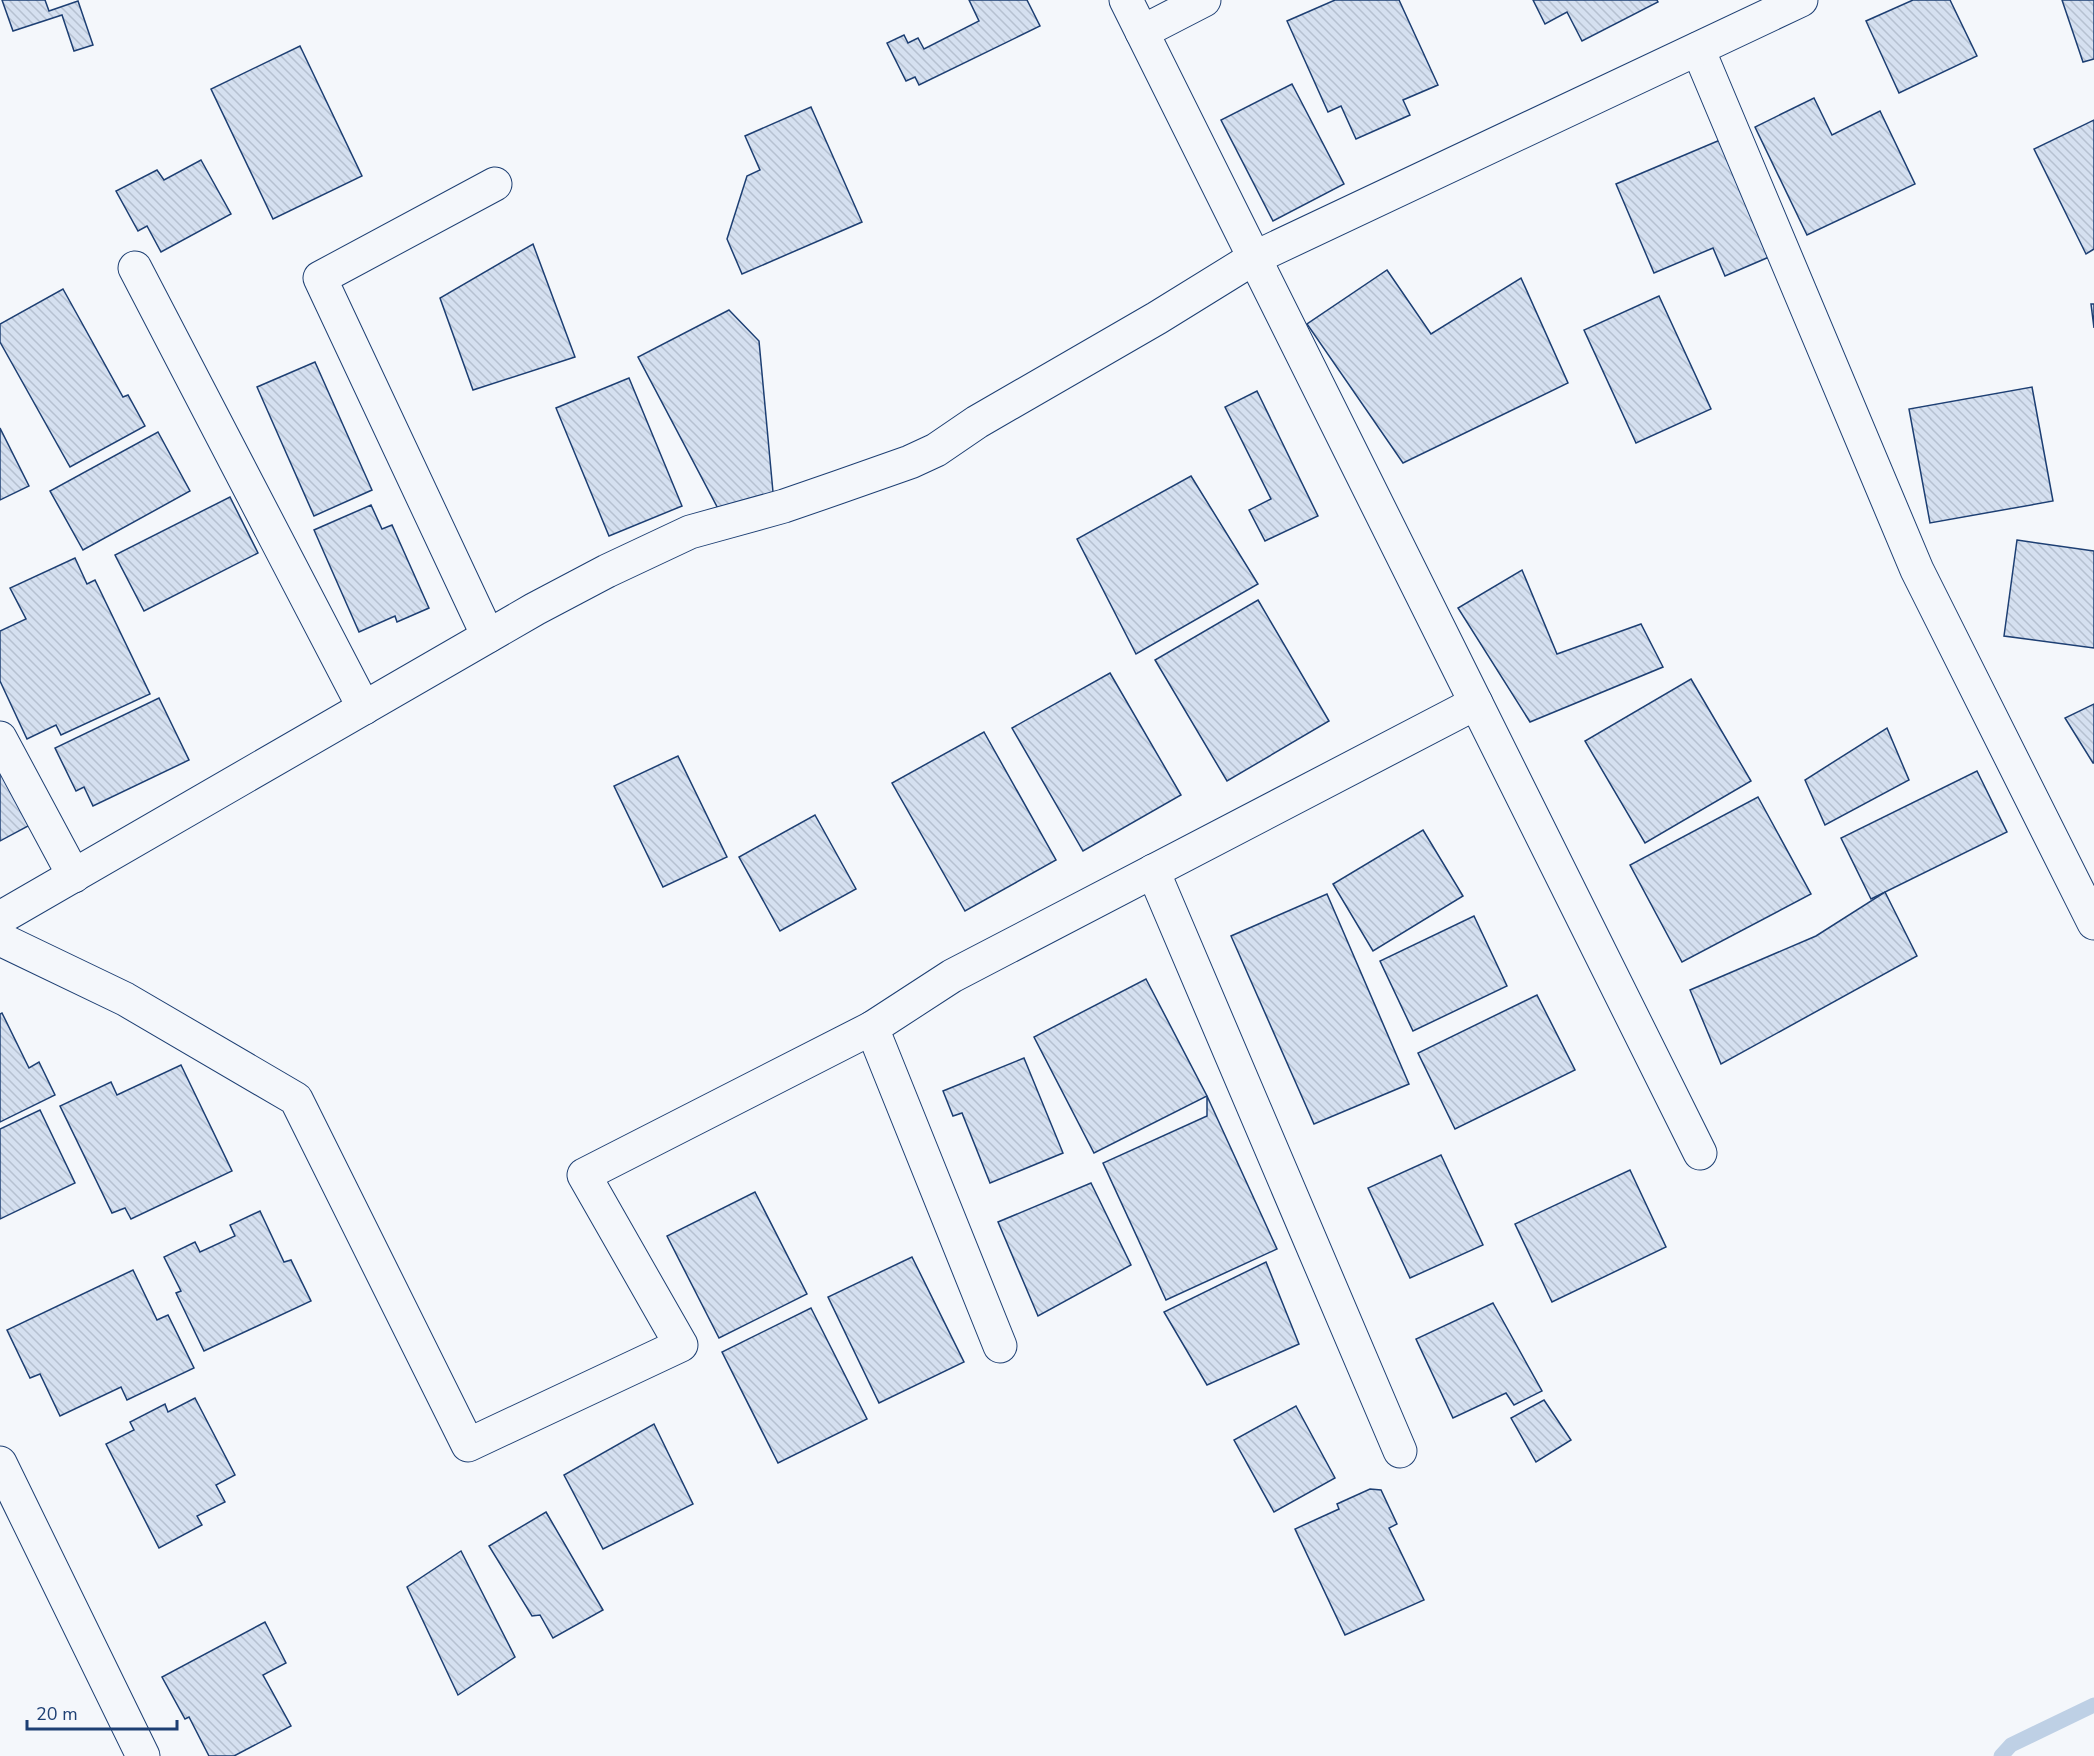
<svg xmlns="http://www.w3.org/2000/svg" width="2094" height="1756" font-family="'Nunito Sans',sans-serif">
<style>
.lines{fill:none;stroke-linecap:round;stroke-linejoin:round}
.stream{stroke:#bed0e5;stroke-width:15}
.building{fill:url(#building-back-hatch);stroke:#1d3f73;stroke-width:1.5}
.minor-casing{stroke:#1d3f73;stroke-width:35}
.minor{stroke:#f4f7fb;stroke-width:33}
</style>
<defs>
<pattern id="building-back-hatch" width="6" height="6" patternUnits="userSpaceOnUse" patternTransform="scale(1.5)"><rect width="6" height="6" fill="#d5e0f0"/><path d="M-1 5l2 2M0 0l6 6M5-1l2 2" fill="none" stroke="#b6c1d1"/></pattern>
</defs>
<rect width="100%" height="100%" fill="#f4f7fb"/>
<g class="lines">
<path class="stream" d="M2001,1756l10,-11 83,-40"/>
</g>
<g class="building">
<path d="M2,0h43l4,11 29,-10 15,44 -19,6 -12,-36 -49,16z"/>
<path d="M969,0h58l13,26 -121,59 -4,-8 -9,4 -19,-38 17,-8 4,8 10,-5 6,11 55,-28z"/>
<path d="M1335,0h64l39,85 -35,15 7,15 -54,24 -15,-33 -13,6 -41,-91z"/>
<path d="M1533,0h124l1,2 -76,39 -15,-29 -22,12z"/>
<path d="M1913,0h37l27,56 -78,37 -33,-72z"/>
<path d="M2062,0h32v59l-11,3z"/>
<path d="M300,46l62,130 -89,43 -62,-130z"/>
<path d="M1292,84l52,100 -71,37 -52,-101z"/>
<path d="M1814,98l18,37 48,-24 35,73 -108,51 -52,-108z"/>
<path d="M811,107l51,115 -120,52 -15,-35 20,-63 13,-6 -15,-34z"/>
<path d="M2094,120v129l-8,5 -52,-105z"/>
<path d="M1720,140l49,117 -44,19 -12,-28 -59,25 -38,-89z"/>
<path d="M201,160l30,54 -70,38 -14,-26 -9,5 -22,-40 41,-21 7,10z"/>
<path d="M533,244l42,113 -102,33 -33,-92z"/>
<path d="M1387,270l44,64 90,-56 47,105 -165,80 -96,-139z"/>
<path d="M63,289l60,108 5,-2 17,31 -75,41 -70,-125v-18z"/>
<path d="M1659,296l52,113 -75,34 -52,-113z"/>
<path d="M2091,304h3v24z"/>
<path d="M729,310l30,31 14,151 -50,26 -85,-161z"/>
<path d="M315,362l57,128 -58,26 -57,-129z"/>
<path d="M629,378l53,128 -73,30 -53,-128z"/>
<path d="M2032,387l21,114 -123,22 -21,-114z"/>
<path d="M1257,391l61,125 -53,25 -16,-31 22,-11 -46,-92z"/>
<path d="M0,428l29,58 -29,14z"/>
<path d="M158,432l32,59 -107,59 -33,-59z"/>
<path d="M1191,476l67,108 -122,70 -59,-115z"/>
<path d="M230,497l28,56 -114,58 -29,-56z"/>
<path d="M371,505l11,24 10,-4 37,83 -32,14 -2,-6 -36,16 -45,-102z"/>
<path d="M2017,540l77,11v97l-90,-12z"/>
<path d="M75,558l12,26 8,-4 55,114 -89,41 -5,-10 -29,14 -27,-58v-50l26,-12 -16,-31z"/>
<path d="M1522,570l35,84 84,-30 22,43 -133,55 -72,-114z"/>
<path d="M1258,600l71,121 -102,60 -72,-121z"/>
<path d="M1110,673l71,122 -98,56 -71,-123z"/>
<path d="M1691,679l60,102 -106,62 -60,-102z"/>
<path d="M159,698l30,62 -96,46 -9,-19 -8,4 -21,-43z"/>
<path d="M2094,704v59h-1l-28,-45z"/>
<path d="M1887,728l22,52 -84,45 -20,-45z"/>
<path d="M984,732l72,128 -91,51 -73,-128z"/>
<path d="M678,756l49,101 -64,30 -49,-101z"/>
<path d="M0,769l30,56 -30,16z"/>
<path d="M1977,771l30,61 -136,67 -30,-61z"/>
<path d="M1758,797l53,97 -129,68 -52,-97z"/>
<path d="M815,815l41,74 -76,42 -41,-74z"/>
<path d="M1423,830l40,66 -90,55 -40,-67z"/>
<path d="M1885,892l32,64 -196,108 -31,-74 126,-54z"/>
<path d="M1327,894l82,190 -95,40 -83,-188z"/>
<path d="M1474,916l33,70 -94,45 -33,-70z"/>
<path d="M1146,979l61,117 -113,57 -60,-116z"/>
<path d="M1537,995l38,75 -120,59 -37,-76z"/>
<path d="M2,1013l27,55 10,-6 16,33 -55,27v-108z"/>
<path d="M1024,1058l39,95 -73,30 -28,-70 -9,3 -10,-25z"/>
<path d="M181,1065l51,106 -101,48 -6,-11 -13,5 -52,-107 51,-24 6,13z"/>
<path d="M1207,1096l70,153 -111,51 -63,-137 104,-47z"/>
<path d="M40,1110l35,73 -75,36v-90z"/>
<path d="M1441,1155l42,90 -73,33 -42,-90z"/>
<path d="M1630,1170l36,77 -114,55 -37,-78z"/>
<path d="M1091,1183l40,82 -93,51 -40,-94z"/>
<path d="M755,1192l52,102 -88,44 -52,-102z"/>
<path d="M260,1211l24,51 7,-2 20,41 -107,50 -28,-58 5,-2 -17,-34 31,-15 5,10 35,-16 -5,-11z"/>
<path d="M912,1257l52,105 -85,41 -51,-106z"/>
<path d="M1266,1262l33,82 -92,41 -43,-73z"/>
<path d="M133,1270l24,50 11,-5 26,53 -67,32 -6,-13 -61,29 -20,-42 -10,4 -23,-48z"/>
<path d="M1493,1303l49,88 -28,14 -8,-12 -53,25 -37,-79z"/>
<path d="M811,1308l56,111 -89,44 -56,-111z"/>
<path d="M195,1398l40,77 -19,10 9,17 -28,14 5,9 -43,23 -53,-104 28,-14 -4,-8 35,-18 3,8z"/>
<path d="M1544,1400l27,40 -35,22 -25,-44z"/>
<path d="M1296,1406l39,72 -61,34 -40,-72z"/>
<path d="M654,1424l39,80 -90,45 -39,-74z"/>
<path d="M1370,1489l11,1 16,34 -8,4 35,72 -79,35 -50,-106 44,-20 -2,-5z"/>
<path d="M546,1512l57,98 -50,28 -13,-23 -8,1 -43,-70z"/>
<path d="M461,1551l54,106 -57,38 -51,-108z"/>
<path d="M265,1622l21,41 -23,12 28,51 -57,30h-25l-20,-39 -4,2 -23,-42z"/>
</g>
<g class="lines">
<g class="minor-casing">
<g id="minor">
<path d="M1126,0l574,1153"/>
<path d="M1142,32l62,-32"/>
<path d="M1698,49l219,521 177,353"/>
<path d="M135,268l229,440"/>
<path d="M488,636l-168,-358 175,-94"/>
<path d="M0,738l74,138"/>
<path d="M1153,871l247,580"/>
<path d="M0,918l535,-309 72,-38 83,-39 94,-26 55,-19 71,-25 26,-12 41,-28 180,-104 97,-60 547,-258"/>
<path d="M0,939l125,60 171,100 172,346 213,-100 -97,-170 288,-147"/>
<path d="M1000,1346l-128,-318 80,-52 524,-273"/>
<path d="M0,1463l143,293"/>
</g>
</g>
<use href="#minor" class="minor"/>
</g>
<path d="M27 1720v9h150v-9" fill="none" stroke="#1d3f73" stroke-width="3"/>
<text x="36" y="1720" font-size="18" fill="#1d3f73" stroke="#f4f7fb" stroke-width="4.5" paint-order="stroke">20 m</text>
</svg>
